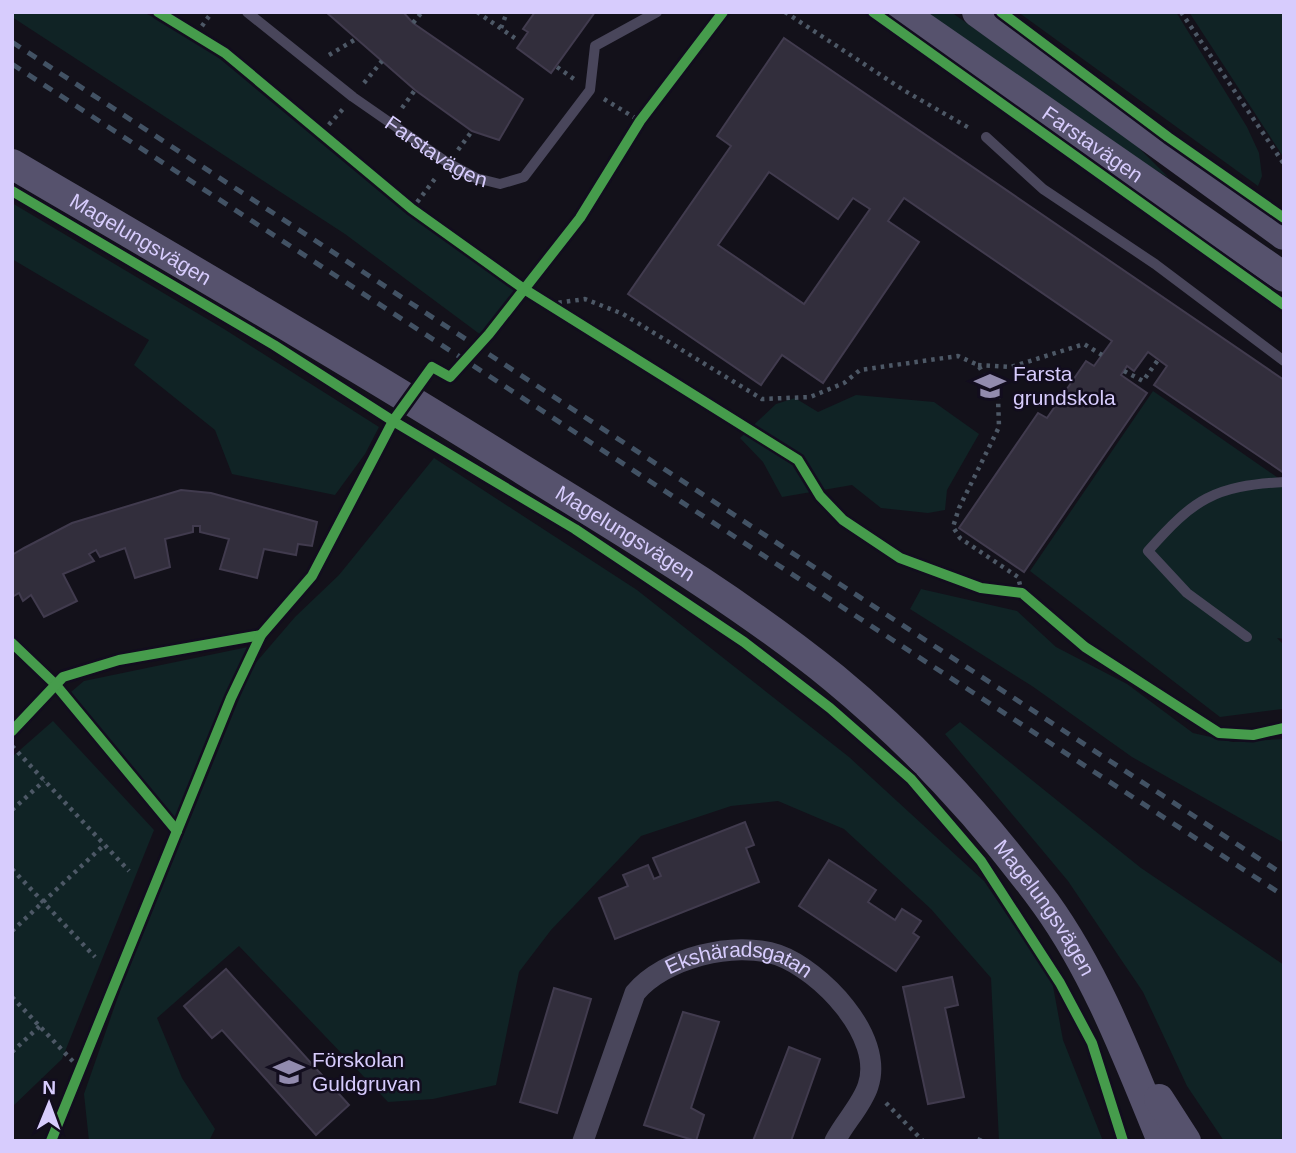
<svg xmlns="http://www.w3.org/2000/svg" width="1296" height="1153" font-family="Helvetica,sans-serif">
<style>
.green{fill:#102325}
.building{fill:#322e3c;stroke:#413b4e;stroke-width:2;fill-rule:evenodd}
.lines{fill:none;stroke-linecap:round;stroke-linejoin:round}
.path{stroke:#4d5866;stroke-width:4.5;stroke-dasharray:3.5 5;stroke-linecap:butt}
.lane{stroke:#49465b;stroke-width:10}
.street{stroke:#49465b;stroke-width:21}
.secondary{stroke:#56526d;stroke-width:30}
.rail{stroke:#425264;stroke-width:5;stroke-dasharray:10 9;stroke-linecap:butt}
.cycleway-casing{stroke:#120d1e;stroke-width:15}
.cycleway{stroke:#469c4c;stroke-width:10}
.labels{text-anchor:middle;stroke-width:5;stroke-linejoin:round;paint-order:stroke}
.street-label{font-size:21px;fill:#d7ccfd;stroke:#120d1e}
.poi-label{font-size:21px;fill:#d7ccfd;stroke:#120d1e;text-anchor:start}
</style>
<rect width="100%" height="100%" fill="#13111a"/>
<g class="green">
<path d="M12,12h131l53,27 212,176 109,74 -36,46 -136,-101 -333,-217z"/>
<path d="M924,12h27l177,125 41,41 -42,-25z"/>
<path d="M1018,12h158l71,115 12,26 3,23 -4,10z"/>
<path d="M1189,12h95v146z"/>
<path d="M12,203l212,126 155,98 -14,27 -30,41 -103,-21 -17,-44 -81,-65 15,-25 -137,-81z"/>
<path d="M1153,391l131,91v157l-7,-1 7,7 -2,64 -62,8 -190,-146z"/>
<path d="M856,395l78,7 45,32 -32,56 -2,20 -17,3 -47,-5 -29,-23 -70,12 -19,-35 -23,-24 36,-34 19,-6 23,14z"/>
<path d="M434,458l203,132 212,167 135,124 68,100 11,59 40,101h-104l-8,-163 -60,-69 -87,-80 -66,-28 -47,5 -90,30 -90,94 -32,42 -23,113 -63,14 -45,3 -149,-156 -82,72 25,60 33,51 -6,12h-120l-5,-47 37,-106 131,-321 43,-50 44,-42z"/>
<path d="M921,589l96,22 39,36 71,37 66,49 40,9 51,-3v104l-152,-86 -100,-71 -122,-77z"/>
<path d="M248,647l-73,175 -104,-130 13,-11z"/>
<path d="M53,721l101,109 -92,229 -50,48v-350z"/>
<path d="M960,722l181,146 143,97v176h-60l-37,-55 -44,-94 -75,-111 -123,-147z"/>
</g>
<g class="building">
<path d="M326,12h77l10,11 110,76 -24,41 -27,-9 -57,-41z"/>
<path d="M535,12h60l-44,61 -34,-25 11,-16 -5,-3z"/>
<path d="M784,38l500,342v93l-130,-88 13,-19 -19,-14 -14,19 -7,-5 -6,9 26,18 -123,179 -65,-44 79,-115 9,5 39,-57 8,5 18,-25 -208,-143 -16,23 31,21 -96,141 -41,-28 -21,30 -133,-91 103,-148 -14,-10zM769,172l69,47 15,-21 17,11 -66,95 -86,-59z"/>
<path d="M181,490l30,3 106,29 -5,24 -14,-2 -2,11 -32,-6 -7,29 -37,-9 9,-30 -29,-7v-6h-7v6l-28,7 5,28 -35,11 -10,-30 -25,9 -4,-7 -7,4 5,7 -31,13 14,27 -33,16 -13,-22 -8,6 -4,-8 -7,4v-42l12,-7 48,-25z"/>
<path d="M745,822l9,23 -8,3 13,34 -144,57 -16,-41 29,-12 -5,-11 25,-10 6,14 7,-3 -8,-18z"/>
<path d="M829,860l47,30 -8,12 27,18 7,-11 19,12 -8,12 6,4 -23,34 -97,-65z"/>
<path d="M226,969l123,136 -33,30 -94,-105 -10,8 -28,-32z"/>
<path d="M952,977l6,28 -13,3 19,89 -36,7 -25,-117z"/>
<path d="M554,988l37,11 -34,114 -37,-11z"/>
<path d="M683,1012l36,10 -28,86 13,7 -8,26 -52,-16z"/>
<path d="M789,1047l31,12 -29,82h-38z"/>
</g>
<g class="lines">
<g class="path">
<path d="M477,12l42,29"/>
<path d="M785,12l120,79 66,38"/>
<path d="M1181,12l103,152"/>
<path d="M413,23l9,-11"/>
<path d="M501,28l6,-16"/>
<path d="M197,33l15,-21"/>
<path d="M329,55l27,-16"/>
<path d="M557,67l17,12"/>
<path d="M364,83l18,-22"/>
<path d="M604,99l36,22"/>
<path d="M402,108l13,-18"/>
<path d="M323,131l20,-22"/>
<path d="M458,150l14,-19"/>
<path d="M412,209l25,-33"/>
<path d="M550,304l35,-5 38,15 139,85 48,-2 34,-14 16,-13 98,-14 20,9 20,32 1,30 -40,81 -6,19 7,11 58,39 4,16"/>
<path d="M978,365l33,2 73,-23 18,11"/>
<path d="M1124,371l19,10 15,-21"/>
<path d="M12,746l117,125"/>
<path d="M12,810l32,-29"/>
<path d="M12,869l83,88"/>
<path d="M12,931l92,-86"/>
<path d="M12,997l69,73"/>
<path d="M12,1052l28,-26"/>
<path d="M886,1103l37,38"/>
<path d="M979,1141l3,-7"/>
</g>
<g class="lane">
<path id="s1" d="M247,12l106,85 95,66 28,15 24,6 24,-7 66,-87 5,-44 62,-34"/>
<path d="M986,137l57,52 112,75 129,97"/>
<path d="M1247,637l-60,-44 -39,-42c46,-52 65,-65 136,-69"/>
</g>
<path class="street" id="s2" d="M583,1141l52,-148c29,-35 99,-53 143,-38 42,15 107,81 90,131 -6,19 -24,37 -33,55"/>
<g class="secondary">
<path id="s3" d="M901,12l383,265"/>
<path d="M977,12l307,223"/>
<path id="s4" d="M12,164c172,101 344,201 513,307 105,65 213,129 309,207 80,66 151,143 212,226 51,71 83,157 116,237"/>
<path d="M1159,1099l27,42"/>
</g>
<g class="rail">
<path d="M12,42l1272,833"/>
<path d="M12,64l1272,832"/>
</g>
<g class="cycleway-casing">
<g id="cycleway">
<path d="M158,12l67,41 187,156 112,80 274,171 22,36 23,24 57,38 81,30 41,5 63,54 134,86 34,2 31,-7"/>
<path d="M873,12l411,293"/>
<path d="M1001,12l167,125 116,81"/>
<path d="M12,191l262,154 119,76 182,108 169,113 86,66 81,71 70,82 79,122 32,60 31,98"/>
<path d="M12,643l43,41 122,147"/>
<path d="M12,731l51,-54 56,-17 142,-25"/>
<path d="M51,1141l180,-443 30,-63 51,-59 81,-155 39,-54 18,10 39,-43 91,-116 60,-97 83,-109"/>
</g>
</g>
<use href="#cycleway" class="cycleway"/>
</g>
<defs>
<g id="school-bare" transform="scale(2.415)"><path d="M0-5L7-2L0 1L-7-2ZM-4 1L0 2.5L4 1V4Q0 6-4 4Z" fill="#928bae" stroke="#120d1e" stroke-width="2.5" paint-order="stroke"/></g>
</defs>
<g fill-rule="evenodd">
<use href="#school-bare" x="990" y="386"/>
<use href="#school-bare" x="289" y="1072"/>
</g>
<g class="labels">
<g class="street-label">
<text dy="7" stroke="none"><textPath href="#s3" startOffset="233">Farstavägen</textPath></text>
<text dy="7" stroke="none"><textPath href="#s1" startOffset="236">Farstavägen</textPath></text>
<text dy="7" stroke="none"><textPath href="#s4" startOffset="149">Magelungsvägen</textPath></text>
<text dy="7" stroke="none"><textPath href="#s4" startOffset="716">Magelungsvägen</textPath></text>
<text dy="7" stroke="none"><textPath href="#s4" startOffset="1283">Magelungsvägen</textPath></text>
<text dy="7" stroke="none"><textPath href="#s2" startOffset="273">Ekshäradsgatan</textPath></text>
</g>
<g class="poi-label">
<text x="1013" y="381">Farsta<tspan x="1013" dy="24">grundskola</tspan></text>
<text x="312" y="1067">Förskolan<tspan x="312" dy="24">Guldgruvan</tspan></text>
</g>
</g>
<rect width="1296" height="1153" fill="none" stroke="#d7ccfd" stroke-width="28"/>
<g transform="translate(49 1104) rotate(1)" stroke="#120d1e" stroke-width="5" paint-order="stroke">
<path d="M0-5L12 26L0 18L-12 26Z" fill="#d7ccfd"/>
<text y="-10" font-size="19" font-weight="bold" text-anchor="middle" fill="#d7ccfd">N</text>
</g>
</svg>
